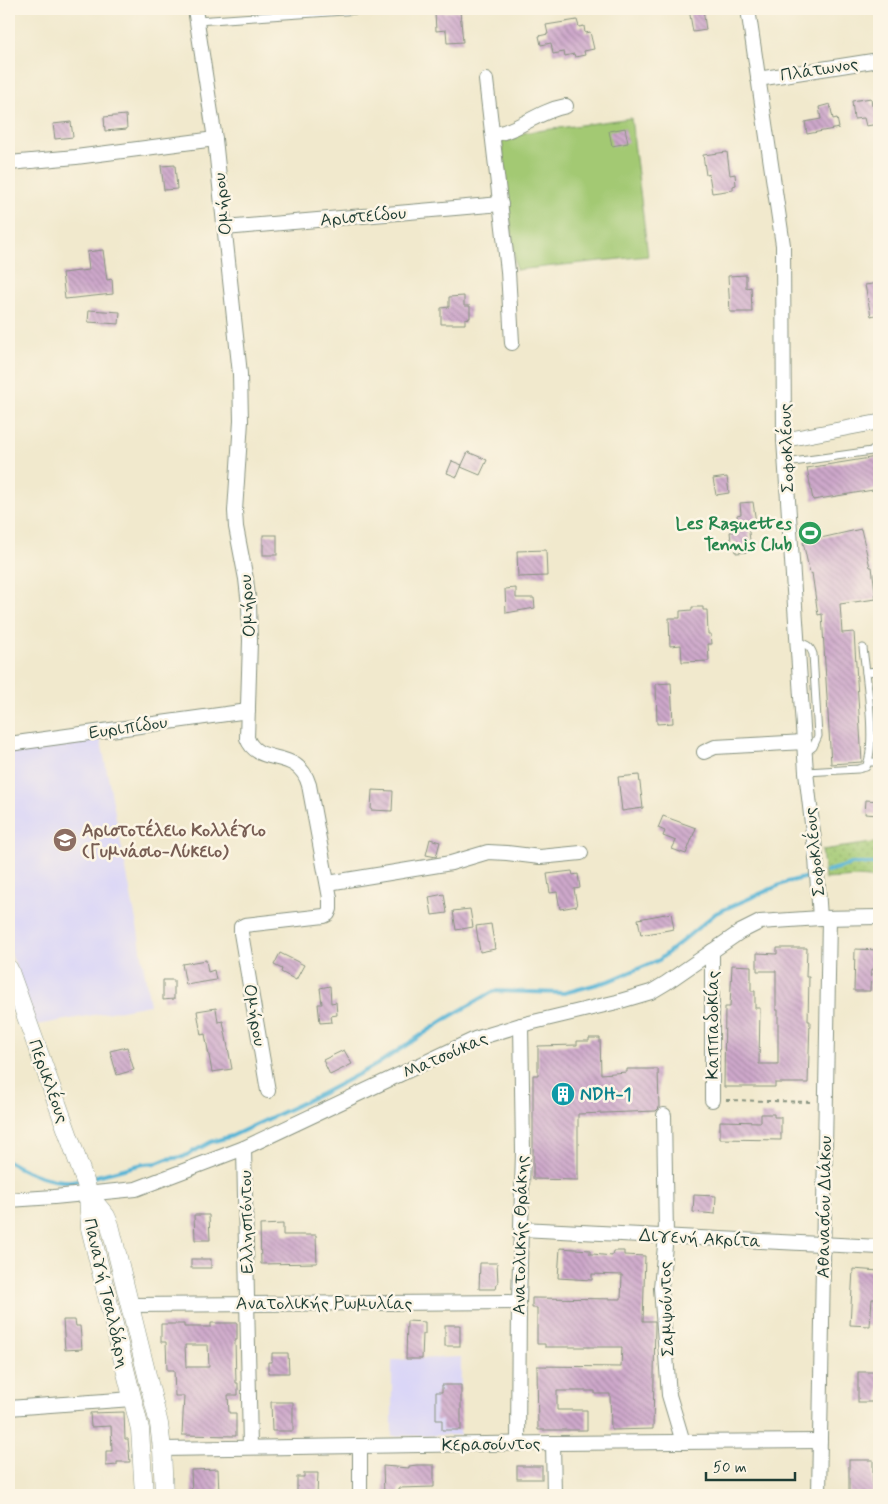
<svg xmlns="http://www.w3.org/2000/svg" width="888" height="1504" font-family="Mynerve,sans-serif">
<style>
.built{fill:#dad6f7}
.grass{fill:url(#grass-dots);stroke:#618354}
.garden{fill:#a3c973;stroke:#618354}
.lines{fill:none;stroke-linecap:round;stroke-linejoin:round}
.stream{stroke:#58b5d6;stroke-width:4}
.building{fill:url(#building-back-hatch);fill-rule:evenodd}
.service-casing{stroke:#889380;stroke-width:9}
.minor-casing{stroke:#889380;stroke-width:16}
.tertiary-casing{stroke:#889380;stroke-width:19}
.path{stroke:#889380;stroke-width:2;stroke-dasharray:4 4;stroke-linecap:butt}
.service{stroke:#fff;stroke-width:7}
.minor{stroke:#fff;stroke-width:14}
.tertiary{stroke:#fff;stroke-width:18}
.labels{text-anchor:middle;stroke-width:5;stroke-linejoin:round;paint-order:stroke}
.street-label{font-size:18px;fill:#1f3d34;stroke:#fcf5e5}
.leisure-label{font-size:18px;font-weight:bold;fill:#27864d;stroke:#fcf5e5;text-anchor:end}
.education-label{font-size:18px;font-weight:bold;fill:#785e54;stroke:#fcf5e5;text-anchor:start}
.culture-label{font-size:18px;font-weight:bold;fill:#0d838f;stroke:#fcf5e5;text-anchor:start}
</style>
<defs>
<pattern id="grass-dots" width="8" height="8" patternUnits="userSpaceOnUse" patternTransform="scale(1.25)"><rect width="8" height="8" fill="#a3c973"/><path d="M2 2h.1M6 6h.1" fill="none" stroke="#84a45f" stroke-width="1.8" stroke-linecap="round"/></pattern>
<pattern id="building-back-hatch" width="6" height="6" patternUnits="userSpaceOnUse" patternTransform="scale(1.25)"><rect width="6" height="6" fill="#cea8cb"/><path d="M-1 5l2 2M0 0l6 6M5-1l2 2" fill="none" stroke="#a78aa6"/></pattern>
</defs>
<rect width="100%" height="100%" fill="#fcf5e5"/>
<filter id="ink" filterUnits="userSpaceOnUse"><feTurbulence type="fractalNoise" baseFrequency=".02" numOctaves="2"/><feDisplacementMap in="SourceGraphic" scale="10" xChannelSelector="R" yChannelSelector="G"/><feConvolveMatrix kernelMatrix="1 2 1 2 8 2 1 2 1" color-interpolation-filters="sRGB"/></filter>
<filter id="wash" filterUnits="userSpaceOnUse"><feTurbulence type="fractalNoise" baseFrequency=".0096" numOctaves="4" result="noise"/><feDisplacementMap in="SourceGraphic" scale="20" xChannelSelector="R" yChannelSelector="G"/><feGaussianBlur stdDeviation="1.12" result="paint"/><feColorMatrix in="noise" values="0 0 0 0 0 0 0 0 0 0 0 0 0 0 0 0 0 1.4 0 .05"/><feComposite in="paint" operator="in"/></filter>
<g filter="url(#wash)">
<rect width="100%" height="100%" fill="#f1e9cd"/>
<g class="built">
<path d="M100,736l38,195 12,74 -114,20 -27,-78v-198z"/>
<path d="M461,1357l-1,78 -68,1v-76z"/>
</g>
<path class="grass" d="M879,842v37l-22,-2 -32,2 -3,-29z"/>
<path class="garden" d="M631,118l17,138 -132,14 -15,-134z"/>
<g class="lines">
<g class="stream">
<path d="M827,871l25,-7h27"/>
<path d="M9,1162c21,12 46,23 71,18"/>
<path d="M89,1178l54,-14 14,-1 10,-4 16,-2 28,-15 21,-6 89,-42 55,-29 73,-48 45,-26 70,2 45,-12 50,-21 57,-47 71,-31 21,-5"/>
</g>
</g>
<g id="blocks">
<g class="building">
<path d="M689,9h14l3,21 -13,2z"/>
<path d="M460,11l3,31 -16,1 -1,-13 -10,1 -1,-18z"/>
<path d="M577,20l2,7 5,-1 1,7 5,-1 4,17 -10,2 1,4 -10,2 -1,-3 -9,2 -1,-4 -11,2 -2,-11 -10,2 -2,-9 9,-2 -2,-9z"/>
<path d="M871,98l1,7 7,-1v20l-13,2 -2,-8 -10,1 -2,-18z"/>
<path d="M830,104l3,15 4,-1 2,10 -32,6 -2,-12 16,-3 -2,-12z"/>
<path d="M126,115l1,14 -22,2 -1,-14z"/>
<path d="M71,122l2,15 -18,2 -2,-15z"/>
<path d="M625,128l3,15 -16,3 -3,-15z"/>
<path d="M727,152l3,23 5,-1 1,11 -3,1v4l-21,3 -3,-19 -3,1 -3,-20z"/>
<path d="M175,165l2,24 -13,1 -3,-24z"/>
<path d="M103,250l4,30 5,-1 1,15 -48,5 -3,-26 27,-3 -2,-18z"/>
<path d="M746,275v13l5,-1 1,25h-22l-2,-36z"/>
<path d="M879,283v31l-8,2 -6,-31z"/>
<path d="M464,296v10h6v12l-5,1v5h-24v-16l8,-1v-10z"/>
<path d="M89,310l31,2 -1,12 -31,-2z"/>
<path d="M468,452l19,8 -7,15 -19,-8z"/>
<path d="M876,457l3,20v12l-66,11 -6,-32z"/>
<path d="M452,461l10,4 -5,12 -10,-4z"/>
<path d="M727,477l2,16 -13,2 -3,-16z"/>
<path d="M753,502l3,21 -8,1 3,25h-2v3l-13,1 -1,-12h-4l-1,-9 8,-1 -1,-16 4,-1 -1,-11z"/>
<path d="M861,529l9,38h2l4,32 -36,5 2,29 12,-1 8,130 -31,2 -9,-150 -4,1 -6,-42 -2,1 -7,-32z"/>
<rect x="263" y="535" width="14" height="20"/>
<path d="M546,550l1,26 -29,1 -1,-26z"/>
<path d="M516,588v10h18l1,10 -29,5 -1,-24z"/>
<path d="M692,607h11v3h4l1,24h3l1,10h-4l1,17 -27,1 -1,-17 -11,1 -1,-28h11v-7l12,-1z"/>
<path d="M671,683l2,40 -16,1 -1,-40z"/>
<path d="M639,775l4,33 -21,3 -4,-34z"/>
<path d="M372,790l21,1 -1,20 -21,-1z"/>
<path d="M866,800l13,1v14l-14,-1z"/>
<path d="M663,816l33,12 -10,26 -14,-5 4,-8 -13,-5 2,-5 -7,-3z"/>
<path d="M430,839l10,3 -4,15 -10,-2z"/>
<path d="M572,871l1,4 5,-1 2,14 -6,1 3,17 -17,3 -3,-17 -7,1 -3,-19z"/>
<path d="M444,894l3,19 -15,2 -3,-18z"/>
<path d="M470,909l3,18 -17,3 -3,-19z"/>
<path d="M671,913l3,16 -33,6 -3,-16z"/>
<path d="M491,924l4,25 -15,3 -4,-26z"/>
<path d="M777,948h30l-1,29h3l-1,44h2l-2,62h-33v4h-51l1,-80h5l2,-42 19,1v25h4v17h5l-1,56h19v-54h-2v-39h-19v-18l20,1z"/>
<path d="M855,949l24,1v20l-8,-1 -1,22h-16z"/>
<path d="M280,953l24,12 -8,15 -15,-8 1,-3 -8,-4z"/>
<path d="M206,960l2,12 6,-2 2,10 -30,5 -4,-21z"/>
<path d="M163,980h11v19l-11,1z"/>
<path d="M330,986l1,17 5,-1 1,13 -6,1 1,6 -12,1 -2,-19h4l-2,-16z"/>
<path d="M216,1008l2,14 5,-1 9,48 -20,3 -7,-38 -4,1 -4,-24z"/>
<path d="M589,1038h11l1,36 26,-2v-3h31l1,39 -3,3 -78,3v66l-45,-1v-104h5v-29l39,-1v-4h12z"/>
<path d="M127,1047l7,23 -17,5 -7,-24z"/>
<path d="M344,1050l8,14 -22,11 -7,-15z"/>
<path d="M761,1114h13v3h7v23l-61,-1v-18l41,1z"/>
<path d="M694,1195l22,1 -1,18 -22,-2z"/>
<path d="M194,1215h15l1,25h-15z"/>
<path d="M283,1224v11h33l1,28 -56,1 -1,-39z"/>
<path d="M560,1248l30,2v4h3l19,2 1,-5h11v4l21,1 -2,65h12v2l-2,106 -42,1 -1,-36h-15v-3h-38v19h30v20h-49l-1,-64 84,1 1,-20h-77v-3h-8v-36h-5v-10l89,1 1,-24 -30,-1v6l-34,-2z"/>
<rect x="191" y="1259" width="20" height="9"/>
<path d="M480,1263h17l1,20h-1l-1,6h-17z"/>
<path d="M853,1269l26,2v28h-7l-2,27 -20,-1z"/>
<path d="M63,1320h12l1,6h4l2,23 -17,1z"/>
<path d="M407,1321l18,1v12h-2l-1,25h-16z"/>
<path d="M211,1323h26v17h-2l1,43h2v12h-10l1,18h7v23l-54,-1 2,-39h-9l-1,-26h-7l-1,-28h-5v-18h23v3h27zM185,1345h23l1,22h-23z"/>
<rect x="445" y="1325" width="15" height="21"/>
<path d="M272,1353h16l1,20h-21v-11h4z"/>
<rect x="858" y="1372" width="21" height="30"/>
<path d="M442,1385h19v45h-19v-10h-6v-28h6z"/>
<path d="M271,1402h22v29h-21z"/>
<path d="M124,1412l1,27h3l2,23h-13v3l-11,1v-15h6l-1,-25 -20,1 -1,-14z"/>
<rect x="849" y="1460" width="24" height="33"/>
<path d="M417,1465h17v22l-35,1v7h-15l-1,-29 26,2v-2z"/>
<rect x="517" y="1466" width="25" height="13"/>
<path d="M218,1469l1,26h-27l-1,-25z"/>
<path d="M304,1473h14l-1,22h-20v-18h7z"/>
</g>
</g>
</g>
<g filter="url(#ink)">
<use href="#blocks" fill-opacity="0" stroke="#889380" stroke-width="1"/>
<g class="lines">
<g class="service-casing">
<g id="service">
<path d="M197,21l177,-12"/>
<path d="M786,463l93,-13"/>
<path d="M798,643c9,1 12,3 15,11l5,82 -5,11 -8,6"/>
<path d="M866,672l13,-1"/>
<path d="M868,762h11"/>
<path d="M806,772l52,-3 8,-2c11,-21 0,-93 -3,-119"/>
</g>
</g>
<g class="minor-casing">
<g id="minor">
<path d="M195,9l20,130 25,235 1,47 -6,90 1,16 10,52 3,26 1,36 -3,97c11,30 51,8 62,47l21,113v11l-2,5 -4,2 -79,9 -4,2v6l27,158"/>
<path d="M748,9l35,236 1,195 22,332 10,86 4,60"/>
<path d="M758,79l121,-19"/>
<path d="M486,80l22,191 4,72"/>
<path d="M493,135c27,-5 45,-24 73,-29"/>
<path d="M9,163l67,-6 139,-18"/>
<path d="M225,228l276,-24"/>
<path d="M784,440l95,-18"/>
<path d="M9,744l239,-33"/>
<path d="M704,752l11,-5 89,-5"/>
<path d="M328,883l123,-20 37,-11 19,1 33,4 41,-4"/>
<path d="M712,1100v-149"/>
<path d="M664,1115l2,120 -5,53 8,107 14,47"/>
<path d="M244,1148l6,299"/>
<path d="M9,1200l45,-3 82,-8 108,-41 231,-109 46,-14 96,-23 34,-10 15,-9 74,-51 20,-10 60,-4 59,-1"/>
<path d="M521,1229l358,18"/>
<path d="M130,1305l389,-3"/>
<path d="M9,1408l123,-9"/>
<path d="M553,1443l1,52"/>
<path d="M518,1444l1,-142 4,-151 -2,-126"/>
<path d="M360,1446v49"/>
<path d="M162,1449l391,-6 267,-2"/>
<path d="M819,1495l10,-577"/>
</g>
</g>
<g class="tertiary-casing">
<g id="tertiary">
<path d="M9,969l77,215 2,10 2,34 50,201 4,66"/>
<path d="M88,1194l18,22 4,9 49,199 3,25 2,46"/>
</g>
</g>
<path class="path" d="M726,1100l88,2"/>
<use href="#service" class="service"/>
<use href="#minor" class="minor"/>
<use href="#tertiary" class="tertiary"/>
</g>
</g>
<defs>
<g id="stadium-disc" transform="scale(1.25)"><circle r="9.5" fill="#2e9e5b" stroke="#fcf5e5"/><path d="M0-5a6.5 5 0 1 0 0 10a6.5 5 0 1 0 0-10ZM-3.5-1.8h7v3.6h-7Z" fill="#fff"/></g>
<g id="school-disc" transform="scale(1.25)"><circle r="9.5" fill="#8d6e63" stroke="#fcf5e5"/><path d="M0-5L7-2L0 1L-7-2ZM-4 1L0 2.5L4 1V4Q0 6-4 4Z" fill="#fff"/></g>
<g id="building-disc" transform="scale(1.25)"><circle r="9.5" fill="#0f9aa8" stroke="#fcf5e5"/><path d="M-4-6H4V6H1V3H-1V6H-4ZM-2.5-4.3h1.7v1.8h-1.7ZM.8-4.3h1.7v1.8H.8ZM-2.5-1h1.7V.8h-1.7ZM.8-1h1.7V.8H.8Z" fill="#fff"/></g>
</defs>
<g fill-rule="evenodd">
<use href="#stadium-disc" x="810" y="533"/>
<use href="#school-disc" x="65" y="840"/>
<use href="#building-disc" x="563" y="1094"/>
</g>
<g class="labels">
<g class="street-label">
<text transform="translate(819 69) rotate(-9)" y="6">Πλάτωνος</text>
<text transform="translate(222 204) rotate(-96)" y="6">Ομήρου</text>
<text transform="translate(363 216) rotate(-5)" y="6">Αριστείδου</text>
<text transform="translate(786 448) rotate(-92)" y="6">Σοφοκλέους</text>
<text transform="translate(247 606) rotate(-94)" y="6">Ομήρου</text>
<text transform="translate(128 727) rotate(-8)" y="6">Ευριπίδου</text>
<text transform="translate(814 852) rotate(-96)" y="6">Σοφοκλέους</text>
<text transform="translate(255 1015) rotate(80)" y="6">Ομήρου</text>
<text transform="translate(712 1025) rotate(-90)" y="6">Καππαδοκίας</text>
<text transform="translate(445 1055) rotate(-24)" y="6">Ματσούκας</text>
<text transform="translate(49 1081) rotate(70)" y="6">Περικλέους</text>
<text transform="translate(824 1207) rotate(-89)" y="6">Αθανασίου Διάκου</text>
<text transform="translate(246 1222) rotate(-91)" y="6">Ελλησπόντου</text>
<text transform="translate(520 1235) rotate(-89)" y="6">Ανατολικής Θράκης</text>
<text transform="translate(700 1238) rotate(3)" y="6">Διγενή Ακρίτα</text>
<text transform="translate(107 1293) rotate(77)" y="6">Παναγή Τσαλδάρη</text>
<text x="324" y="1309">Ανατολικής Ρωμυλίας</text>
<text transform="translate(666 1309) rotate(-92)" y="6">Σαμψούντος</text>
<text transform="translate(491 1444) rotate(-1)" y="6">Κερασούντος</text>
</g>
<g class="leisure-label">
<text x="792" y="529">Les Raquettes<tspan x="792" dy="21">Tennis Club</tspan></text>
</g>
<g class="education-label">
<text x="82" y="836">Αριστοτέλειο Κολλέγιο<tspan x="82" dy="21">(Γυμνάσιο-Λύκειο)</tspan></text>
</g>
<g class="culture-label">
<text x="580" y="1100">NDH-1</text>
</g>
</g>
<rect width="888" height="1504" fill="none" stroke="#fcf5e5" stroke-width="30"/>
<path d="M706 1472v8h89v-8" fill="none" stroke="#1f3d34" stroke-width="2.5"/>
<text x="713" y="1472" font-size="15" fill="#1f3d34" stroke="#fcf5e5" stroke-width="4" paint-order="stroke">50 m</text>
</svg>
